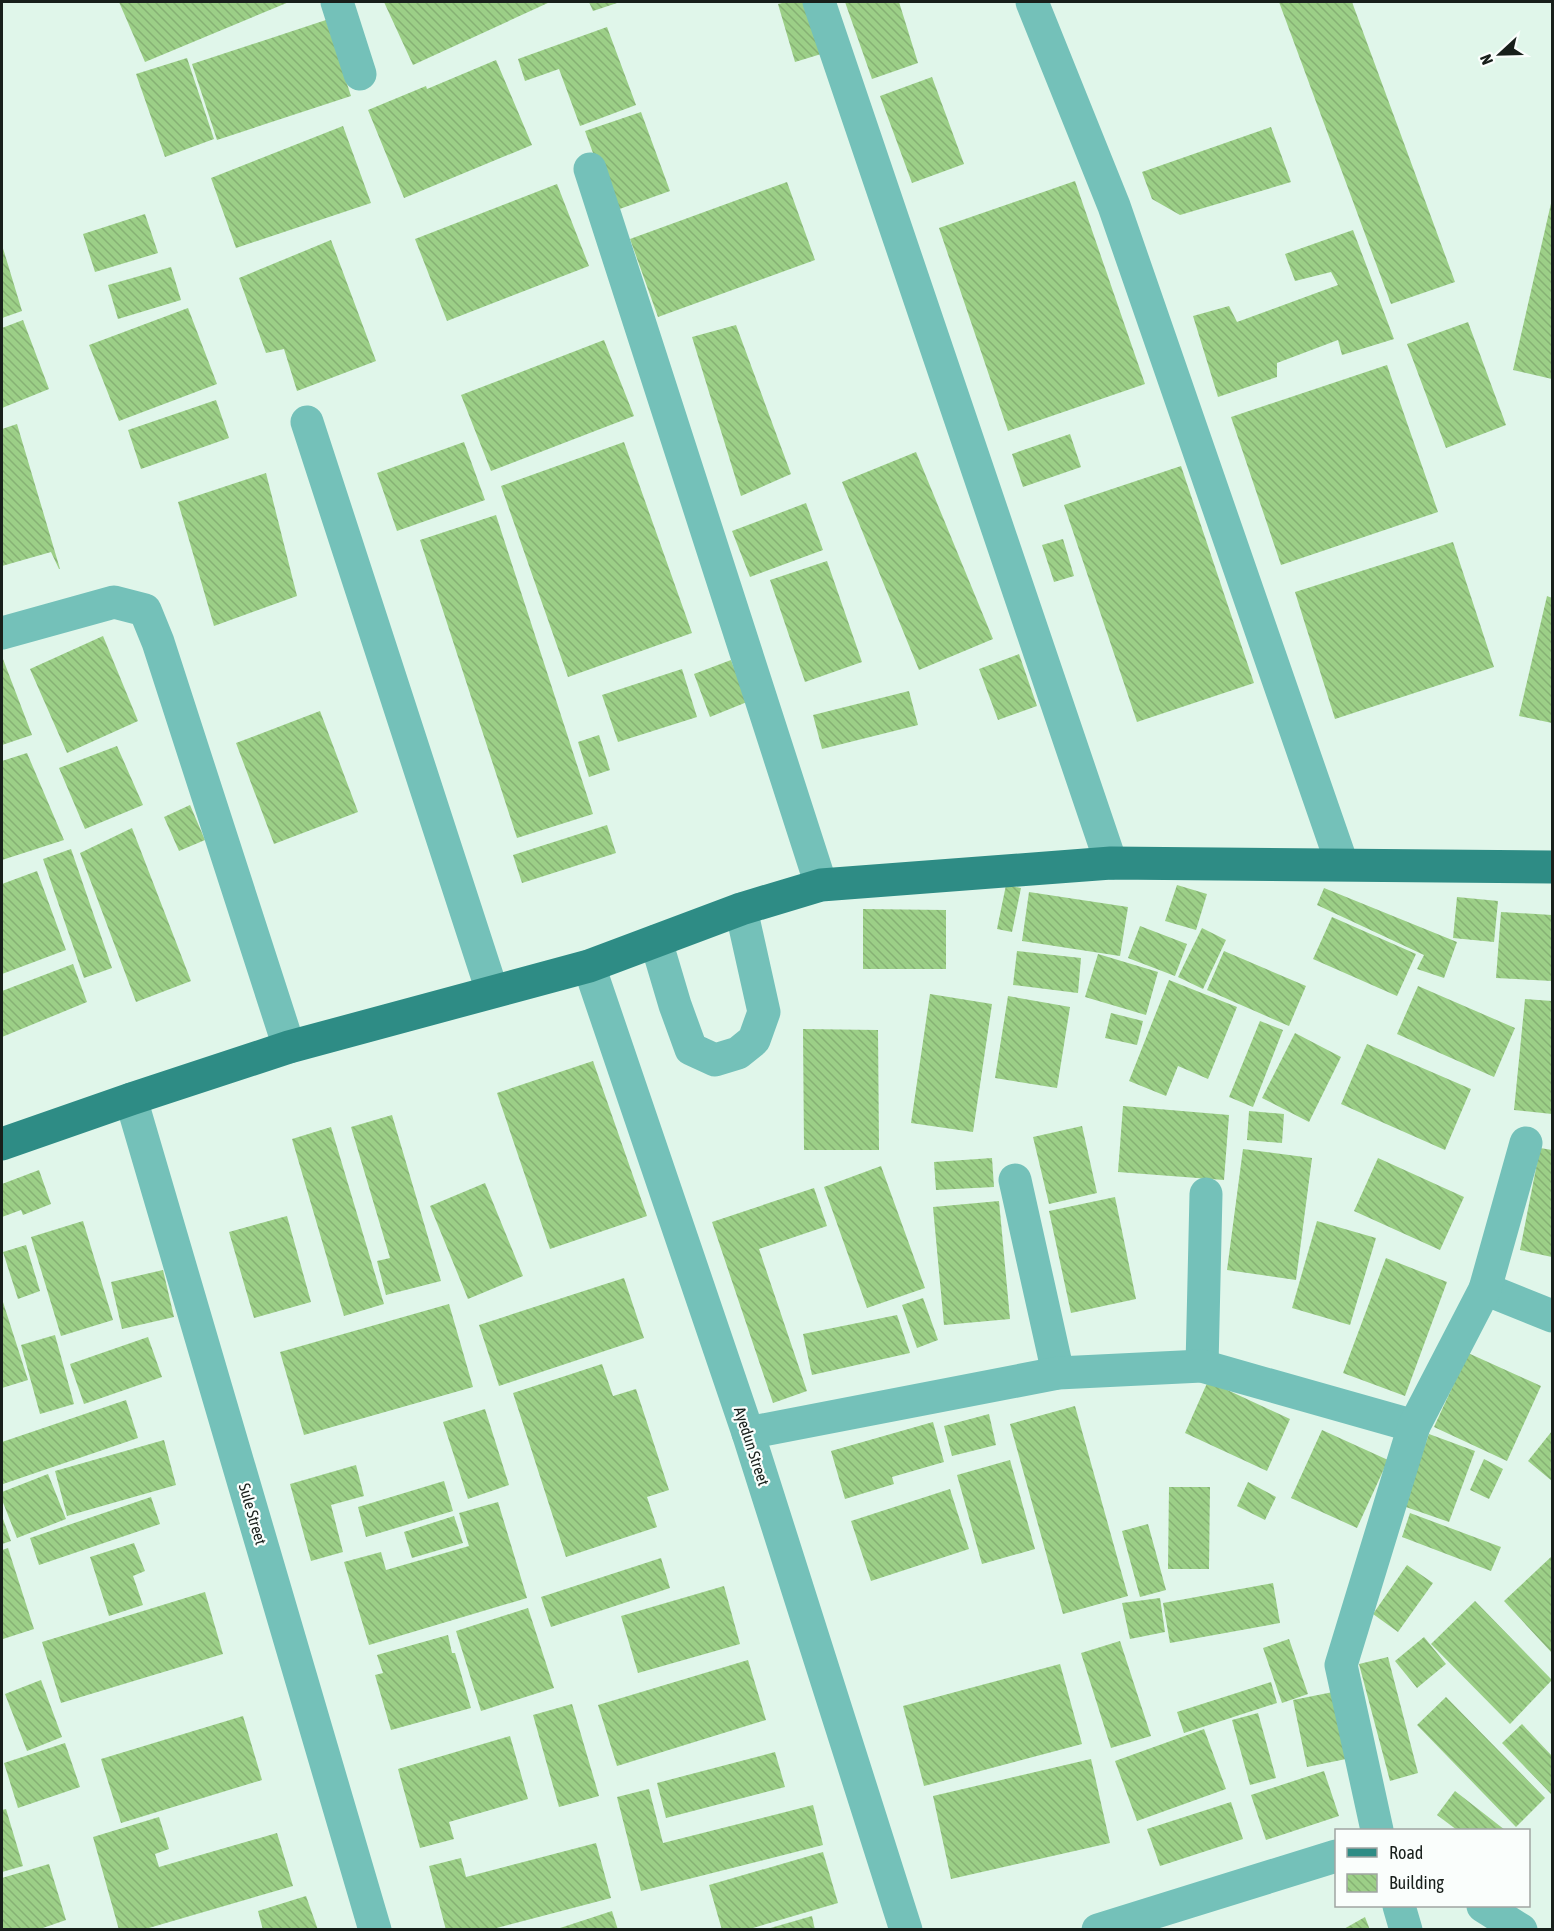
<svg xmlns="http://www.w3.org/2000/svg" width="1554" height="1931" font-family="'Asap Condensed',sans-serif">
<style>
.building{fill:url(#building-back-hatch)}
.lines{fill:none;stroke-linecap:round;stroke-linejoin:round}
.minor{stroke:#74c1b9;stroke-width:33}
.major{stroke:#2e8c85;stroke-width:33}
.labels{text-anchor:middle;stroke-width:4.5;stroke-linejoin:round;paint-order:stroke}
.street-label{font-size:16px;fill:#181f1b;stroke:#fafefc}
</style>
<defs>
<pattern id="building-back-hatch" width="6" height="6" patternUnits="userSpaceOnUse" patternTransform="scale(1.5)"><rect width="6" height="6" fill="#9ccf87"/><path d="M-1 5l2 2M0 0l6 6M5-1l2 2" fill="none" stroke="#86b174"/></pattern>
</defs>
<rect width="100%" height="100%" fill="#e0f6ea"/>
<g class="building">
<path d="M119,2h170l-144,60z"/>
<path d="M384,2h166l-137,63z"/>
<path d="M589,2h31l-27,9z"/>
<path d="M786,2h31l14,49 -36,11 -17,-58z"/>
<path d="M845,2h54l19,61 -46,16z"/>
<path d="M1279,2h73l103,280 -64,22z"/>
<path d="M326,20l25,76 -134,44 -25,-76z"/>
<path d="M607,27l29,78 -56,21 -21,-57 -34,12 -7,-22z"/>
<path d="M187,58l27,81 -49,18 -29,-83z"/>
<path d="M496,60l36,85 -128,53 -36,-88 58,-24 1,3z"/>
<path d="M932,77l32,87 -52,19 -32,-87z"/>
<path d="M641,112l29,79 -56,20 -29,-80z"/>
<path d="M343,126l28,77 -135,45 -25,-70z"/>
<path d="M1271,127l20,55 -111,33 -28,-16 -10,-27z"/>
<path d="M1075,181l70,203 -137,47 -69,-203z"/>
<path d="M787,182l28,78 -157,57 -28,-78z"/>
<path d="M557,184l32,82 -142,55 -32,-82z"/>
<path d="M1552,199v180l-39,-9z"/>
<path d="M145,214l13,39 -63,19 -12,-38z"/>
<path d="M1353,230l41,109 -52,16 -4,-15 -61,23v14l-59,20 -25,-81 36,-10 8,16 101,-37 -7,-13 -36,9 -10,-27z"/>
<path d="M331,240l45,121 -79,30 -13,-42 -18,4 -27,-75z"/>
<path d="M2,245l20,66 -20,7z"/>
<path d="M171,267l10,33 -63,19 -10,-34z"/>
<path d="M188,308l29,76 -98,37 -30,-76z"/>
<path d="M23,320l26,69 -47,19v-80z"/>
<path d="M1468,322l38,103 -60,23 -39,-104z"/>
<path d="M736,325l55,149 -50,22 -49,-159z"/>
<path d="M604,340l30,76 -143,55 -30,-76z"/>
<path d="M1387,365l51,147 -157,53 -50,-148z"/>
<path d="M216,400l13,38 -88,31 -13,-39z"/>
<path d="M17,424l43,145h-1l-8,-17 -49,14v-137z"/>
<path d="M1070,434l11,33 -58,20 -11,-33z"/>
<path d="M464,442l21,58 -88,31 -20,-58z"/>
<path d="M624,442l68,191 -124,44 -67,-191z"/>
<path d="M916,452l77,187 -74,31 -77,-188z"/>
<path d="M1181,466l73,217 -117,39 -73,-217z"/>
<path d="M266,473l31,123 -83,30 -36,-124z"/>
<path d="M806,503l17,47 -73,27 -18,-46z"/>
<path d="M496,515l97,299 -76,24 -97,-298z"/>
<path d="M1063,539l11,37 -20,6 -12,-37z"/>
<path d="M1453,542l41,125 -159,52 -40,-127z"/>
<path d="M827,561l35,101 -57,20 -35,-102z"/>
<path d="M1547,596l5,2v125l-33,-7z"/>
<path d="M103,636l35,85 -71,32 -37,-84z"/>
<path d="M1019,654l18,52 -39,14 -19,-51z"/>
<path d="M3,659l29,76 -30,10v-85z"/>
<path d="M731,660l16,42 -37,15 -16,-43z"/>
<path d="M682,669l15,48 -79,25 -16,-47z"/>
<path d="M909,691l9,34 -96,24 -9,-34z"/>
<path d="M320,711l38,101 -84,32 -38,-101z"/>
<path d="M599,735l11,35 -21,7 -11,-35z"/>
<path d="M117,746l26,59 -58,24 -26,-61z"/>
<path d="M27,753l37,87 -62,20v-99z"/>
<path d="M190,805l15,35 -26,11 -15,-34z"/>
<path d="M607,825l9,28 -94,30 -9,-28z"/>
<path d="M132,828l59,153 -55,21 -56,-149z"/>
<path d="M71,849l41,119 -28,10 -41,-119z"/>
<path d="M37,871l29,79 -64,24v-90z"/>
<path d="M1006,885l15,3 -9,44 -15,-3z"/>
<path d="M1177,885l30,9 -11,36 -31,-9z"/>
<path d="M1324,888l133,54 -13,36 -27,-9 7,-14 -107,-50z"/>
<path d="M1029,892l99,15 -8,49 -98,-15z"/>
<path d="M1457,897l41,4 -4,41 -41,-4z"/>
<path d="M863,909l83,1v59h-83z"/>
<path d="M1501,912l51,3v66l-56,-3z"/>
<path d="M1332,917l84,37 -19,42 -84,-37z"/>
<path d="M1140,926l47,18 -12,32 -47,-18z"/>
<path d="M1202,928l24,12 -23,49 -25,-12z"/>
<path d="M1017,951l64,7 -3,35 -65,-8z"/>
<path d="M1224,951l82,35 -17,40 -82,-36z"/>
<path d="M1098,954l60,18 -12,43 -61,-18z"/>
<path d="M73,964l14,38 -85,35v-46z"/>
<path d="M1169,980l68,27 -29,72 -30,-13 -12,30 -37,-15z"/>
<path d="M1418,986l97,42 -21,49 -97,-43z"/>
<path d="M930,994l62,10 -19,128 -62,-9z"/>
<path d="M1008,996l62,11 -13,81 -62,-10z"/>
<path d="M1525,999l27,2v113l-38,-4z"/>
<path d="M1111,1013l32,8 -6,24 -32,-7z"/>
<path d="M1260,1021l23,9 -30,77 -24,-10z"/>
<path d="M803,1029l75,1 1,120h-75z"/>
<path d="M1295,1033l46,24 -32,65 -47,-24z"/>
<path d="M1367,1044l104,45 -26,61 -104,-46z"/>
<path d="M593,1061l54,155 -97,33 -53,-156z"/>
<path d="M1123,1106l106,9 -5,65 -106,-8z"/>
<path d="M1249,1111l35,3 -2,29 -35,-3z"/>
<path d="M392,1115l49,166 -55,14 -9,-34 13,-3 -39,-131z"/>
<path d="M1082,1126l15,67 -48,11 -16,-67z"/>
<path d="M331,1127l53,177 -40,12 -52,-177z"/>
<path d="M1540,1148l12,2v107l-32,-7z"/>
<path d="M1243,1149l69,9 -16,122 -69,-10z"/>
<path d="M992,1158l2,29 -58,3 -2,-28z"/>
<path d="M1378,1158l86,39 -24,53 -86,-39z"/>
<path d="M881,1166l44,122 -58,20 -43,-121z"/>
<path d="M39,1170l12,34 -28,11 -2,-5 -19,7v-33z"/>
<path d="M485,1183l38,93 -55,23 -38,-93z"/>
<path d="M814,1188l13,38 -68,23 48,142 -34,12 -61,-181z"/>
<path d="M1115,1197l21,102 -65,14 -22,-102z"/>
<path d="M999,1201l11,118 -66,6 -11,-118z"/>
<path d="M287,1216l24,86 -57,16 -25,-86z"/>
<path d="M83,1221l30,99 -52,16 -30,-99z"/>
<path d="M1317,1221l59,17 -26,87 -58,-17z"/>
<path d="M26,1245l14,46 -22,8 -15,-47z"/>
<path d="M1386,1258l61,24 -42,114 -62,-23z"/>
<path d="M163,1270l11,47 -52,12 -11,-47z"/>
<path d="M624,1278l20,60 -145,48 -20,-61z"/>
<path d="M923,1298l15,42 -21,8 -15,-43z"/>
<path d="M2,1299l26,81 -26,8z"/>
<path d="M449,1304l24,83 -169,48 -24,-83z"/>
<path d="M897,1315l13,38 -98,22 -9,-41z"/>
<path d="M55,1335l19,69 -34,10 -19,-69z"/>
<path d="M148,1337l14,40 -78,27 -14,-40z"/>
<path d="M1468,1353l73,33 -34,75 -73,-34z"/>
<path d="M602,1364l11,32 23,-7 33,101 -22,7 10,30 -91,30 -53,-164z"/>
<path d="M1208,1381l82,38 -23,52 -82,-38z"/>
<path d="M126,1400l12,38 -135,46 -1,-5v-37z"/>
<path d="M1075,1406l53,190 -65,18 -53,-190z"/>
<path d="M485,1409l24,76 -41,14 -25,-77z"/>
<path d="M989,1414l7,31 -44,11 -8,-30z"/>
<path d="M933,1422l11,40 -52,15 2,7 -49,15 -14,-48z"/>
<path d="M1322,1430l66,30 -31,68 -66,-30z"/>
<path d="M1552,1431v50l-24,-20z"/>
<path d="M1429,1434l46,17 -26,71 -46,-16z"/>
<path d="M164,1440l12,45 -109,31 -12,-45z"/>
<path d="M1484,1459l19,10 -14,30 -19,-9z"/>
<path d="M1010,1460l25,89 -53,15 -25,-89z"/>
<path d="M356,1465l8,31 -33,9 12,47 -32,9 -21,-77z"/>
<path d="M48,1474l18,45 -49,19 -15,-38v-8z"/>
<path d="M444,1481l9,30 -87,26 -8,-30z"/>
<path d="M1248,1482l28,15 -11,23 -28,-14z"/>
<path d="M1169,1487h41l-1,82h-41z"/>
<path d="M950,1489l19,60 -98,32 -20,-60z"/>
<path d="M151,1497l9,27 -121,41 -9,-27z"/>
<path d="M498,1502l29,96 -158,47 -25,-83 37,-10 5,18 83,-24 -10,-33z"/>
<path d="M1410,1513l91,34 -10,24 -89,-34z"/>
<path d="M2,1516l9,25 -9,3z"/>
<path d="M454,1516l9,27 -51,15 -8,-26z"/>
<path d="M1148,1524l18,66 -26,7 -18,-66z"/>
<path d="M134,1543l11,28 -12,5 10,29 -34,11 -19,-59z"/>
<path d="M8,1548l26,81 -31,10 -1,-89z"/>
<path d="M1552,1556v97l-48,-52z"/>
<path d="M661,1558l9,30 -119,39 -10,-30z"/>
<path d="M1407,1565l26,18 -35,49 -25,-18z"/>
<path d="M1273,1583l7,40 -110,20 -7,-40z"/>
<path d="M724,1586l16,58 -102,29 -17,-57z"/>
<path d="M205,1592l18,62 -162,49 -19,-61z"/>
<path d="M1160,1598l5,34 -35,7 -8,-36z"/>
<path d="M1475,1601l77,79 -42,44 -79,-80z"/>
<path d="M528,1608l26,80 -73,23 -25,-80z"/>
<path d="M448,1635l4,18h3l16,55 -80,22 -16,-55 8,-2 -6,-18z"/>
<path d="M1424,1637l22,27 -29,24 -22,-27z"/>
<path d="M1289,1639l19,55 -26,9 -19,-55z"/>
<path d="M1120,1641l31,95 -40,12 -30,-95z"/>
<path d="M1388,1657l30,116 -28,8 -31,-117z"/>
<path d="M748,1660l18,60 -149,46 -19,-61z"/>
<path d="M1060,1664l22,80 -158,42 -21,-80z"/>
<path d="M41,1680l21,57 -35,14 -22,-57z"/>
<path d="M1271,1682l6,21 -93,30 -7,-21z"/>
<path d="M1333,1692l13,67 -39,8 -14,-67z"/>
<path d="M1446,1697l99,101 -29,29 -99,-102z"/>
<path d="M572,1704l27,92 -40,11 -26,-92z"/>
<path d="M1258,1713l18,65 -26,7 -18,-65z"/>
<path d="M243,1716l19,64 -141,43 -20,-64z"/>
<path d="M1522,1724l30,32v39l-50,-52z"/>
<path d="M1204,1729l22,60 -89,32 -22,-60z"/>
<path d="M510,1736l18,63 -79,23 5,17 -34,9 -22,-79z"/>
<path d="M65,1743l15,44 -62,21 -14,-45z"/>
<path d="M775,1752l10,35 -119,31 -9,-35z"/>
<path d="M1091,1759l19,84 -159,36 -18,-83z"/>
<path d="M1324,1771l15,45 -73,24 -15,-45z"/>
<path d="M649,1789l14,54 150,-38 10,40 -182,46 -24,-94z"/>
<path d="M1455,1791l50,39h-48l-20,-15z"/>
<path d="M1231,1802l12,37 -83,27 -13,-37z"/>
<path d="M6,1809l17,57 -21,6v-62z"/>
<path d="M159,1817l10,32 -14,5 4,13 118,-34 16,53 -151,44h-23l-26,-93z"/>
<path d="M596,1843l15,55 -122,32h-43l-17,-64 32,-8 5,19z"/>
<path d="M823,1852l15,51 -92,27h-24l-13,-45z"/>
<path d="M49,1864l17,56 -29,10h-35v-52z"/>
<path d="M306,1896l12,34h-55l-5,-19z"/>
<path d="M612,1911l6,19h-61v-1z"/>
<path d="M812,1916l3,14h-48v-1z"/>
<path d="M1365,1917l5,13h-28z"/>
</g>
<g class="lines">
<g class="minor">
<path d="M337,2l23,72"/>
<path d="M819,2l292,861"/>
<path d="M1032,2l82,204 228,658"/>
<path d="M590,169l231,716"/>
<path d="M307,422l185,569"/>
<path d="M2,633l112,-31 31,8 13,32 131,405"/>
<path d="M656,941l19,64 16,44 24,11 23,-7 16,-13 10,-28 -23,-103"/>
<path d="M589,966l159,467 158,497"/>
<path d="M131,1099l244,831"/>
<path d="M1015,1180l43,193"/>
<path d="M1485,1289l67,27"/>
<path d="M1202,1366l4,-172"/>
<path d="M748,1433l310,-60 144,-7 212,60"/>
<path d="M1377,1830l-36,-165 73,-239 71,-137 41,-146"/>
<path d="M1399,1906l7,24"/>
<path d="M1483,1906l38,24"/>
<path d="M1098,1930l238,-74"/>
</g>
<path class="major" d="M2,1144l129,-45 158,-52 300,-81 152,-57 80,-24 290,-22 441,4"/>
</g>
<g class="labels">
<g class="street-label">
<text transform="translate(752 1446) rotate(72)" y="6">Ayedun Street</text>
<text transform="translate(253 1514) rotate(74)" y="6">Sule Street</text>
</g>
</g>
<rect width="1554" height="1931" fill="none" stroke="#181f1b" stroke-width="6"/>
<rect x="1335" y="1829" width="195" height="78" fill="#fafefc" stroke="#a0a5a2" stroke-width="1.5"/>
<rect x="1347" y="1848" width="30" height="9" fill="#2e8c85" stroke="#a0a5a2" stroke-width="1.5"/>
<text x="1389" y="1859" font-size="18" fill="#181f1b">Road</text>
<rect x="1347" y="1874" width="30" height="18" fill="url(#building-back-hatch)" stroke="#a0a5a2" stroke-width="1.5"/>
<text x="1389" y="1889" font-size="18" fill="#181f1b">Building</text>
<g transform="translate(1500 54) rotate(248)" stroke="#fafefc" stroke-width="4.5" paint-order="stroke">
<path d="M0-4.5L10 22L0 15L-10 22Z" fill="#181f1b"/>
<text y="-9" font-size="16" font-weight="bold" text-anchor="middle" fill="#181f1b">N</text>
</g>
</svg>
